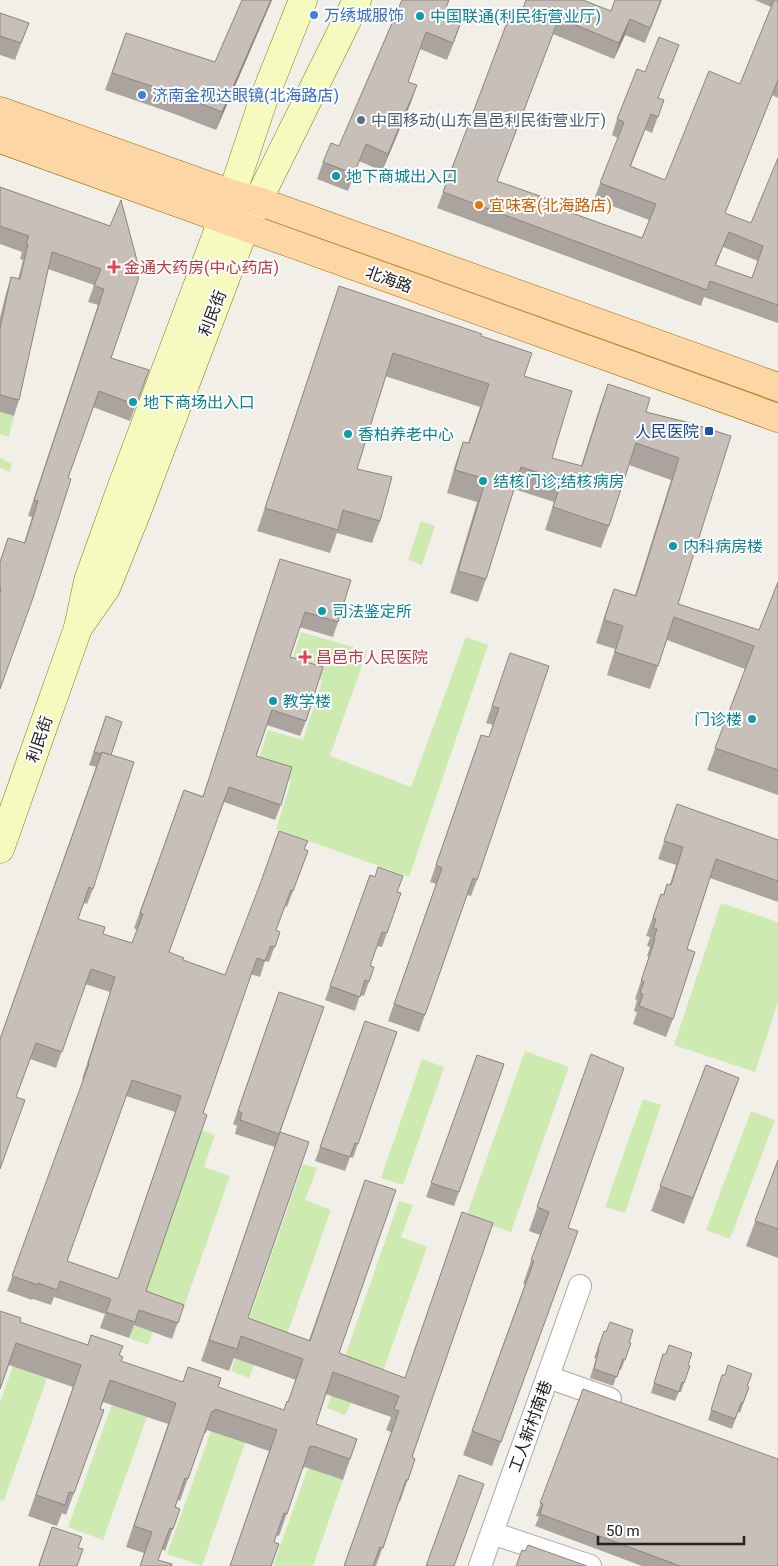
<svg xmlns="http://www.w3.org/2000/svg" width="778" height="1566" font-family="Roboto,'Noto Sans SC',sans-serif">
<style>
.grass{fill:#cdebb0}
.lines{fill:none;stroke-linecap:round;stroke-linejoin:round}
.street-casing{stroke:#a9a9a9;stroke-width:24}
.secondary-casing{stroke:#707d05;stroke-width:29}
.primary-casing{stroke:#a06b00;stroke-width:29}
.street{stroke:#fff;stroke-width:22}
.secondary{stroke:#f7fabf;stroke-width:28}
.primary{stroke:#fcd6a4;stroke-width:28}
.wall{fill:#aba49e;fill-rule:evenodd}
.shaded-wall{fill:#8b8681}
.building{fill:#c7bfb8;stroke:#8b8681;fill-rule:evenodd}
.shop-dot{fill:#3f7fe0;stroke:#fff;stroke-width:2}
.culture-dot{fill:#0f9aa8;stroke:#fff;stroke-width:2}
.service-dot{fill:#5c6f8a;stroke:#fff;stroke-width:2}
.food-dot{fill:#e8710a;stroke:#fff;stroke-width:2}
.health-dot{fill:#e0444e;stroke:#fff;stroke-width:2}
.transit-dot{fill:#1a4fb4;stroke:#fff;stroke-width:2}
.labels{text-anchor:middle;stroke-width:4;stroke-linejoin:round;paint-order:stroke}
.shop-label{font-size:16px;fill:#366cbe;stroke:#fff;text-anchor:start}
.culture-label{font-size:16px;fill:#0d838f;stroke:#fff;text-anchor:start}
.service-label{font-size:16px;fill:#4e5e75;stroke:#fff;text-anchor:start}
.food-label{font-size:16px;fill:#c56008;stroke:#fff;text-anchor:start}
.health-label{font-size:16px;fill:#be3a42;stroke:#fff;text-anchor:start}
.street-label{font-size:16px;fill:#222;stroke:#fff}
.transit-label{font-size:16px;fill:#164399;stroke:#fff;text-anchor:end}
</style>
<rect width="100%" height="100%" fill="#f2efe9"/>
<g class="grass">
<path d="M0,412l14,4 -5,21 -9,-3z"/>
<path d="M0,458l12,6 -2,8 -10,-4z"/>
<path d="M421,521l14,5 -13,39 -14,-5z"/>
<path d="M301,632l66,19 -37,105 81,31 55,-150 22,8 -79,232 -133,-48 15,-48 -36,-12 13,-39 35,10 19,-59 -33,-11z"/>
<path d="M721,903l57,19v80l-23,70 -81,-27z"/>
<path d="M525,1051l44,16 -58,165 -45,-15z"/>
<path d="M422,1059l22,8 -41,118 -22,-7z"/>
<path d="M643,1099l18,6 -36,108 -20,-6z"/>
<path d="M751,1111l24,9 -45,119 -24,-9z"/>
<path d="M202,1130l13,5 -11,32 26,9 -51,145 -19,-7 -12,31 -19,-7z"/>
<path d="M303,1164l14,4 -12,32 26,10 -51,144 -19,-7 -12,31 -18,-7z"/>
<path d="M399,1201l14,4 -12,32 26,10 -51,144 -25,12 -6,12 -18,-7z"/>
<path d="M24,1335l6,37 17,6 -43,123 -4,-1v-98z"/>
<path d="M123,1374l24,43 -44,123 -35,-13z"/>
<path d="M222,1400l6,37 17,6 -43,123 -35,-12z"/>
<path d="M319,1437l6,37 18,6 -30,86h-40z"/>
</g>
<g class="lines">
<g class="street-casing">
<g id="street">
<path d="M548,1377l62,22"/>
<path d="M492,1533l98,33"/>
<path d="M480,1566l100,-280"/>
</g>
</g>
<g class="secondary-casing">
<g id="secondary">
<path d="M303,0l-39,98 -32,96 -110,292 -34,95 -10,47 28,-40 30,-74 109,-287 112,-227"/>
<path d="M0,849l78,-221"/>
</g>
</g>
<g class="primary-casing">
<g id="primary">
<path d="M0,111l232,83 26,7 520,186"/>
<path d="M0,139l778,279"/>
</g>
</g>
<use href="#street" class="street"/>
<use href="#secondary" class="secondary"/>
<use href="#primary" class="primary"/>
</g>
<g class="wall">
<path d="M272,0l-56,130 -44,-17 -67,-23 21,-57 89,29z"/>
<path d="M402,0l42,15 17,7 -14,38 -27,-11 -12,33 3,20 -29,69 -23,-10 -11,30 -31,-12 6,-17 16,-16z"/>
<path d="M662,0l-17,43 -20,-8 -11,24 -61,-25 -56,147 55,25 90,32 7,-18 -55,-21 24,-61 -6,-3 5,-16 28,-47 34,-27 -21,53 6,2 -12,33 -7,-3 -14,36 34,14 75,-96 31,-77 -16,-7h23v98l-6,-3 -47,118 26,10 27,-65v165l-74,-26 -3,9 -264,-98 71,-188 9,3 94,-12zM723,247l35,14 -6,17 -36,-13z"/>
<path d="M0,13l29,10 -14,37 -15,-5z"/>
<path d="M0,187l110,39 1,132 38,12 -19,51 -37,-14 -25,71 -68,211v-128l8,-23 16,5 8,-26 -4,-1 70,-211 -10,-3 6,-17 -46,-16 -29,131 -5,16 -14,-4v-94l6,-25 5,-16 7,2 5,-19 -3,-1 2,-7 -22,-8z"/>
<path d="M339,286l142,50 43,40 28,82 29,8 19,-60 8,-22 38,28 44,11 -12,181 81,26 19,-48v213l-71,-25 38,-101 -78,-29 -17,49 -43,-14 8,-26 -19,-6 10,-32 8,-22 21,6 36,-115 -42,-15 -20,61 -8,22 -56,-18 9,-28 -40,-13 -28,90 -8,23 -28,-9 27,-91 -30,-9 8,-28 8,-23 5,1 12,-36 -95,-31 -28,93 23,52 -8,22 -35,-10 -7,20 -73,-22z"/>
<path d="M280,559l58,63 -5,15 -34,-10 -9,30 16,64 -6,15 -33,-11 -11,31 25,49 -6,15 -51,-18 -55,150 14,8 42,15 79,-126 4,2 -21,56 -2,-1 -9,24 4,2 -11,30 -4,-1 -5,16 -9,-3 -48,139 -57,178 38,14 -12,34 -38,-14 -5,13 -29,-10 5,-14 -51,-17 -3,8 -18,-6 -1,1 -25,-9 77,-211 -2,-1 28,-87 -25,-8 -29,84 -26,-9 -14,38 -16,-58 96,-272 -7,-2 17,-49 5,39 -18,134 -6,15 -3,-1 -6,16 25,15 29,9 5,-13 -3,-2 50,-138 19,6zM126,1096l49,16 -57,167 -51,-18z"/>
<path d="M510,653l-33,227 -6,16 -4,-1 -48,137 -31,-11 48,-137 -6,-2 45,-131 14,-14 4,-12 -7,-2z"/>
<path d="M677,804l101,36v62l-68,-24 -23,71 -14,70 -7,18 -33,-13 4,-12 -3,-1 3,-11 -2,-1 14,-42 -2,-1 3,-9 -3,-1 3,-9 -4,-1 15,-42 2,1 4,-11h3l6,-19 -18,-6z"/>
<path d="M370,875l27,17 4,1 -19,54 -5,-1 -7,20 4,1 -10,29 -4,-1 -5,16 -30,-11z"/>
<path d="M279,992l45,15 -49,140 -40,-13 2,-8 -4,-2z"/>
<path d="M365,1021l32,11 -44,126 -3,-1 -5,14 -30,-10z"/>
<path d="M477,1055l27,9 -50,142 -28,-9z"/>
<path d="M706,1065l33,13 -55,146 -33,-13z"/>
<path d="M582,1078l-14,150 10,3 -86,235 -29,-11 62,-171h-2l17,-49 -11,-4z"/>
<path d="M280,1132l29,10 -61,176 61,22 56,-160 31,10 -57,163 66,25 57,-166 31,11 -81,234 3,2 -15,43 -1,-1 -23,65h-32l47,-134 -5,-2 5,-13 -65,-23 -10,30 41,15 -14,41 -38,-13 -1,1h-1l-24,68 -3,-1 -2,7 5,2 -8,22h-41l39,-115 -62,-21 -1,3h-2l-24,68 -2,-1 -3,7 5,2 -15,42 -3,-2 -4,11 14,4v2h-32l4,-13 -18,-6 42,-123 -65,-22 -3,7 4,1 -38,105 -4,-2 -5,13 -29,-10 45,-129 -64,-22 -9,24v-78l21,7 -1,4 68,23 3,-10 32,11 -4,9 4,2 -2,4 62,21 5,-15 33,11 -3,9 66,23 3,-9 1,1 8,-22 -62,-22 -5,13 -28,-10z"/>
<path d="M778,1160v98l-32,-12z"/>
<path d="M600,1341l29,2h2l-10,27 -2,-1 -6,17 -23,-8 6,-19 -2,-1z"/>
<path d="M663,1354l25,11 -4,18 -3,9h-2l-4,9 -24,-8z"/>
<path d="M722,1375l27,12 -9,26 -2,-1 -6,17 -24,-9z"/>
<path d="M583,1389l195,177h-136l-107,-40 4,-9 -3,-1z"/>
<path d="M52,1527l26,21 -1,18h-39z"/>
</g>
<g class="shaded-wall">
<path d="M271,0h1l-56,130 6,-18z"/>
<path d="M630,19l-5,16 -11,24 5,-16z"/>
<path d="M461,22l-6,17 -8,21 6,-17z"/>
<path d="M778,80l-6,15 -53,134 6,-16z"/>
<path d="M417,85l-6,17 -29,69 6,-17z"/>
</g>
<g class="building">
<path d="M242,0h29l-49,112 -43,-17 -67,-22 14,-40 89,29z"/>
<path d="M402,0h47l-6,15 18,7 -8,21 -27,-11 -18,50 9,3 -29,69 -22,-10 -12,30 -31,-12 8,-19 8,3z"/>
<path d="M526,0h57l28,11 4,-11h46l-11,28 -20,-9 -11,24 -60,-25 -62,163 57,20 -2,5 90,32 14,-34 -56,-21 24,-61 -7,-3 20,-50 8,3 14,-35 20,8 -21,53 6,2 -6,17 -7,-3 -21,52 35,14 44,-109 31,13 34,-84h4v80l-53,133 26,10 27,-65v147l-68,-24 -3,9 -264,-98 65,-172 9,3zM729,232l34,14 -11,32 -37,-13z"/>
<path d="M0,13l29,10 -8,20 -21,-7z"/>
<path d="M0,187l110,39 11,-26 18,68 -1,12 -27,78 38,12 -13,35 -37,-14 -31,87 3,1 -38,119 -33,91v-96l1,-4 -1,-1v-26l8,-24 17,5 13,-42 -4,-1 70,-211 -10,-3 7,-17 -49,-17 -33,148 -19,-5v-67l11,-51 9,2 8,-35 -2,-1 3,-7 -29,-10z"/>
<path d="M339,286l143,48 -1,2 51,17 -8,23 48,15 -20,67 30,8 26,-82 42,14 -4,14 44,11 41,13 -53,168 81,26 19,-48v188l-63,-22 39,-102 -80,-29 -16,49 -43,-14 8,-26 -19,-6 10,-31 22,7 43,-138 -43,-15 -27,83 -56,-19 9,-27 -41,-13 -35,112 -28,-8 28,-92 -31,-9 8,-28 6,1 20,-59 -96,-31 -36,116 35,8 -12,44 -37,-11 -5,20 -73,-22z"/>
<path d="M280,559l71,21 -13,42 -33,-10 -15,45 33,10 -17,54 -34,-11 -16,46 36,11 -11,38 -52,-18 -60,165 15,6 -1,2 42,15 34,-88 20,-56 29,10 -4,8 4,2 -15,40 -2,-1 -15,40 4,2 -5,15 -4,-1 -6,15 -8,-3 -54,155 4,2 -61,176 38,14 -6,18 -39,-13 -4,12 -29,-10 5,-13 -51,-18 -3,9 -19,-7v2l-26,-9 77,-212h-1l27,-87 -24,-8 -29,83 -26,-9 -20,54 9,3 -25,69v-130l102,-287 32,10 -41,127 -4,-2 -11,32 27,8 -2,7 29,9 11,-29 -3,-1 44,-123 19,7zM132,1080l49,16 -63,183 -51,-18z"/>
<path d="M510,653l39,13 -72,214 -4,-2 -48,137 -31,-11 48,-136 -6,-3 45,-130 8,2 10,-29 -7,-2z"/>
<path d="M106,716l16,6 -11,33 -9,-3 -1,2 -7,-2z"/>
<path d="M677,804l101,36v41l-62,-22 -29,90 8,3 -22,67 -34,-13 4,-12 -3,-1 4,-11 -3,-1 14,-42 -1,-1 3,-9 -4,-1 3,-9 -3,-1 8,-24 3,1 3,-11 4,1 12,-38 -19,-6z"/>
<path d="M378,867l25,9 -6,16 4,1 -14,40 -5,-1 -12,34 4,1 -5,15 -4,-2 -5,17 -30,-11 40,-111 5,2z"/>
<path d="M279,992l45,15 -45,127 -39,-14 2,-7 -4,-2z"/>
<path d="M365,1021l32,11 -39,112 -3,-1 -5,14 -30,-10z"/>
<path d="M591,1054l33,14 -56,160 10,3 -77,211 -29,-11 62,-170 -3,-1 18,-48 -12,-5z"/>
<path d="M477,1055l27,9 -45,128 -28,-9z"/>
<path d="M706,1065l33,13 -46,120 -33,-12z"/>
<path d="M280,1132l29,10 -61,176 62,23 55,-161 31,10 -57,163 66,25 57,-166 31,11 -81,234 3,2 -7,21h-2l-23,68 -3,-1 -7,19h-29l55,-155 -5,-2 5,-13 -66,-24 -17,52 41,15 -7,20 -37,-13 -1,1 -2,-1 -23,68 -3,-1 -10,29 5,2 -8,22h-41l47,-136 -62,-21 -1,3 -2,-1 -24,68 -3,-1 -10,29 5,2 -7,20 -3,-1 -12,32 14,4v2h-32l12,-34 -18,-6 42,-123 -66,-23 -10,29 4,1 -30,83 -5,-1 -4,13 -29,-10 45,-130 -65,-22 -16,46v-78l21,7 -1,4 68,23 3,-10 32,11 -4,9 4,2 -2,4 62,21 5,-15 33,11 -3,9 66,23 3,-9 1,1 15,-43 -62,-23 -4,13 -28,-9z"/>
<path d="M778,1160v69l-23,-8z"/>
<path d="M610,1322l23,8 -4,13h2l-6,17 -2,-1 -6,18 -23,-8 5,-20h-1l6,-18 2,1z"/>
<path d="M669,1345l23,8 -4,12 2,1 -6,17 -2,-1 -3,10 -25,-9 9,-29h3z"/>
<path d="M728,1365l24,9 -5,12 2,1 -6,16h-2l-6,16 -24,-9 11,-35h3z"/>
<path d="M583,1389l195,70v107h-98l-140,-52 3,-10 -3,-1z"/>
<path d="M459,1475l25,9 -30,82h-28z"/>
<path d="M52,1527l30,10 -4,11 5,1 -6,17h-38z"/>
<path d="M528,1545l59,21h-71l6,-16 3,1z"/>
</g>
<g class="shop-dot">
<circle cx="314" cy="15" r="5"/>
<circle cx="142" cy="95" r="5"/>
</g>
<g class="culture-dot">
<circle cx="420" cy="16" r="5"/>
<circle cx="336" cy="176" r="5"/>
<circle cx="133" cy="402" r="5"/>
<circle cx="348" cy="434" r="5"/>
<circle cx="483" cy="481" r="5"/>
<circle cx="673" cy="546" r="5"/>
<circle cx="322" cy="611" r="5"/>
<circle cx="273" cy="701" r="5"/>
<circle cx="752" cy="719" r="5"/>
</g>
<circle class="service-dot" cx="361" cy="120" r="5"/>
<circle class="food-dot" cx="479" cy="205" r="5"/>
<g class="health-dot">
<path d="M111.5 259.5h5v5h5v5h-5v5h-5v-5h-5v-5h5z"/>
<path d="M302.5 649.5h5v5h5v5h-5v5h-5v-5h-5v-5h5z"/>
</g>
<rect class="transit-dot" x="704" y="426" width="10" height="10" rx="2.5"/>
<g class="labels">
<g class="shop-label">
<text x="324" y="21">万绣城服饰</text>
<text x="152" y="101">济南金视达眼镜(北海路店)</text>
</g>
<g class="culture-label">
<text x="430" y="22">中国联通(利民街营业厅)</text>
<text x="346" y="182">地下商城出入口</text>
<text x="143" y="408">地下商场出入口</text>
<text x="358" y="440">香柏养老中心</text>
<text x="493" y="487">结核门诊;结核病房</text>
<text x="683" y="552">内科病房楼</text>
<text x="332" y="617">司法鉴定所</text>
<text x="283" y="707">教学楼</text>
<text x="742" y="725" text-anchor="end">门诊楼</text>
</g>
<g class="service-label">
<text x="371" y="126">中国移动(山东昌邑利民街营业厅)</text>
</g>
<g class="food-label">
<text x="489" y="211">宜味客(北海路店)</text>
</g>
<g class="health-label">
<text x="124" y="273">金通大药房(中心药店)</text>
<text x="316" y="663">昌邑市人民医院</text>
</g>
<g class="street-label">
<text transform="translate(389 279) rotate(20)" y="6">北海路</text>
<text transform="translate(212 313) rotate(-69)" y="6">利民街</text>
<text transform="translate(39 739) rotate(-71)" y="6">利民街</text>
<text transform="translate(530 1426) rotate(-70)" y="6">工人新村南巷</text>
</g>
<g class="transit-label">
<text x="699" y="437">人民医院</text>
</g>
</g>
<path d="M598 1536v8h146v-8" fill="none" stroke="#222222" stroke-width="2.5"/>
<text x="606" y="1536" font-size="15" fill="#222222" stroke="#ffffff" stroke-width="4" paint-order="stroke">50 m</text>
</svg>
